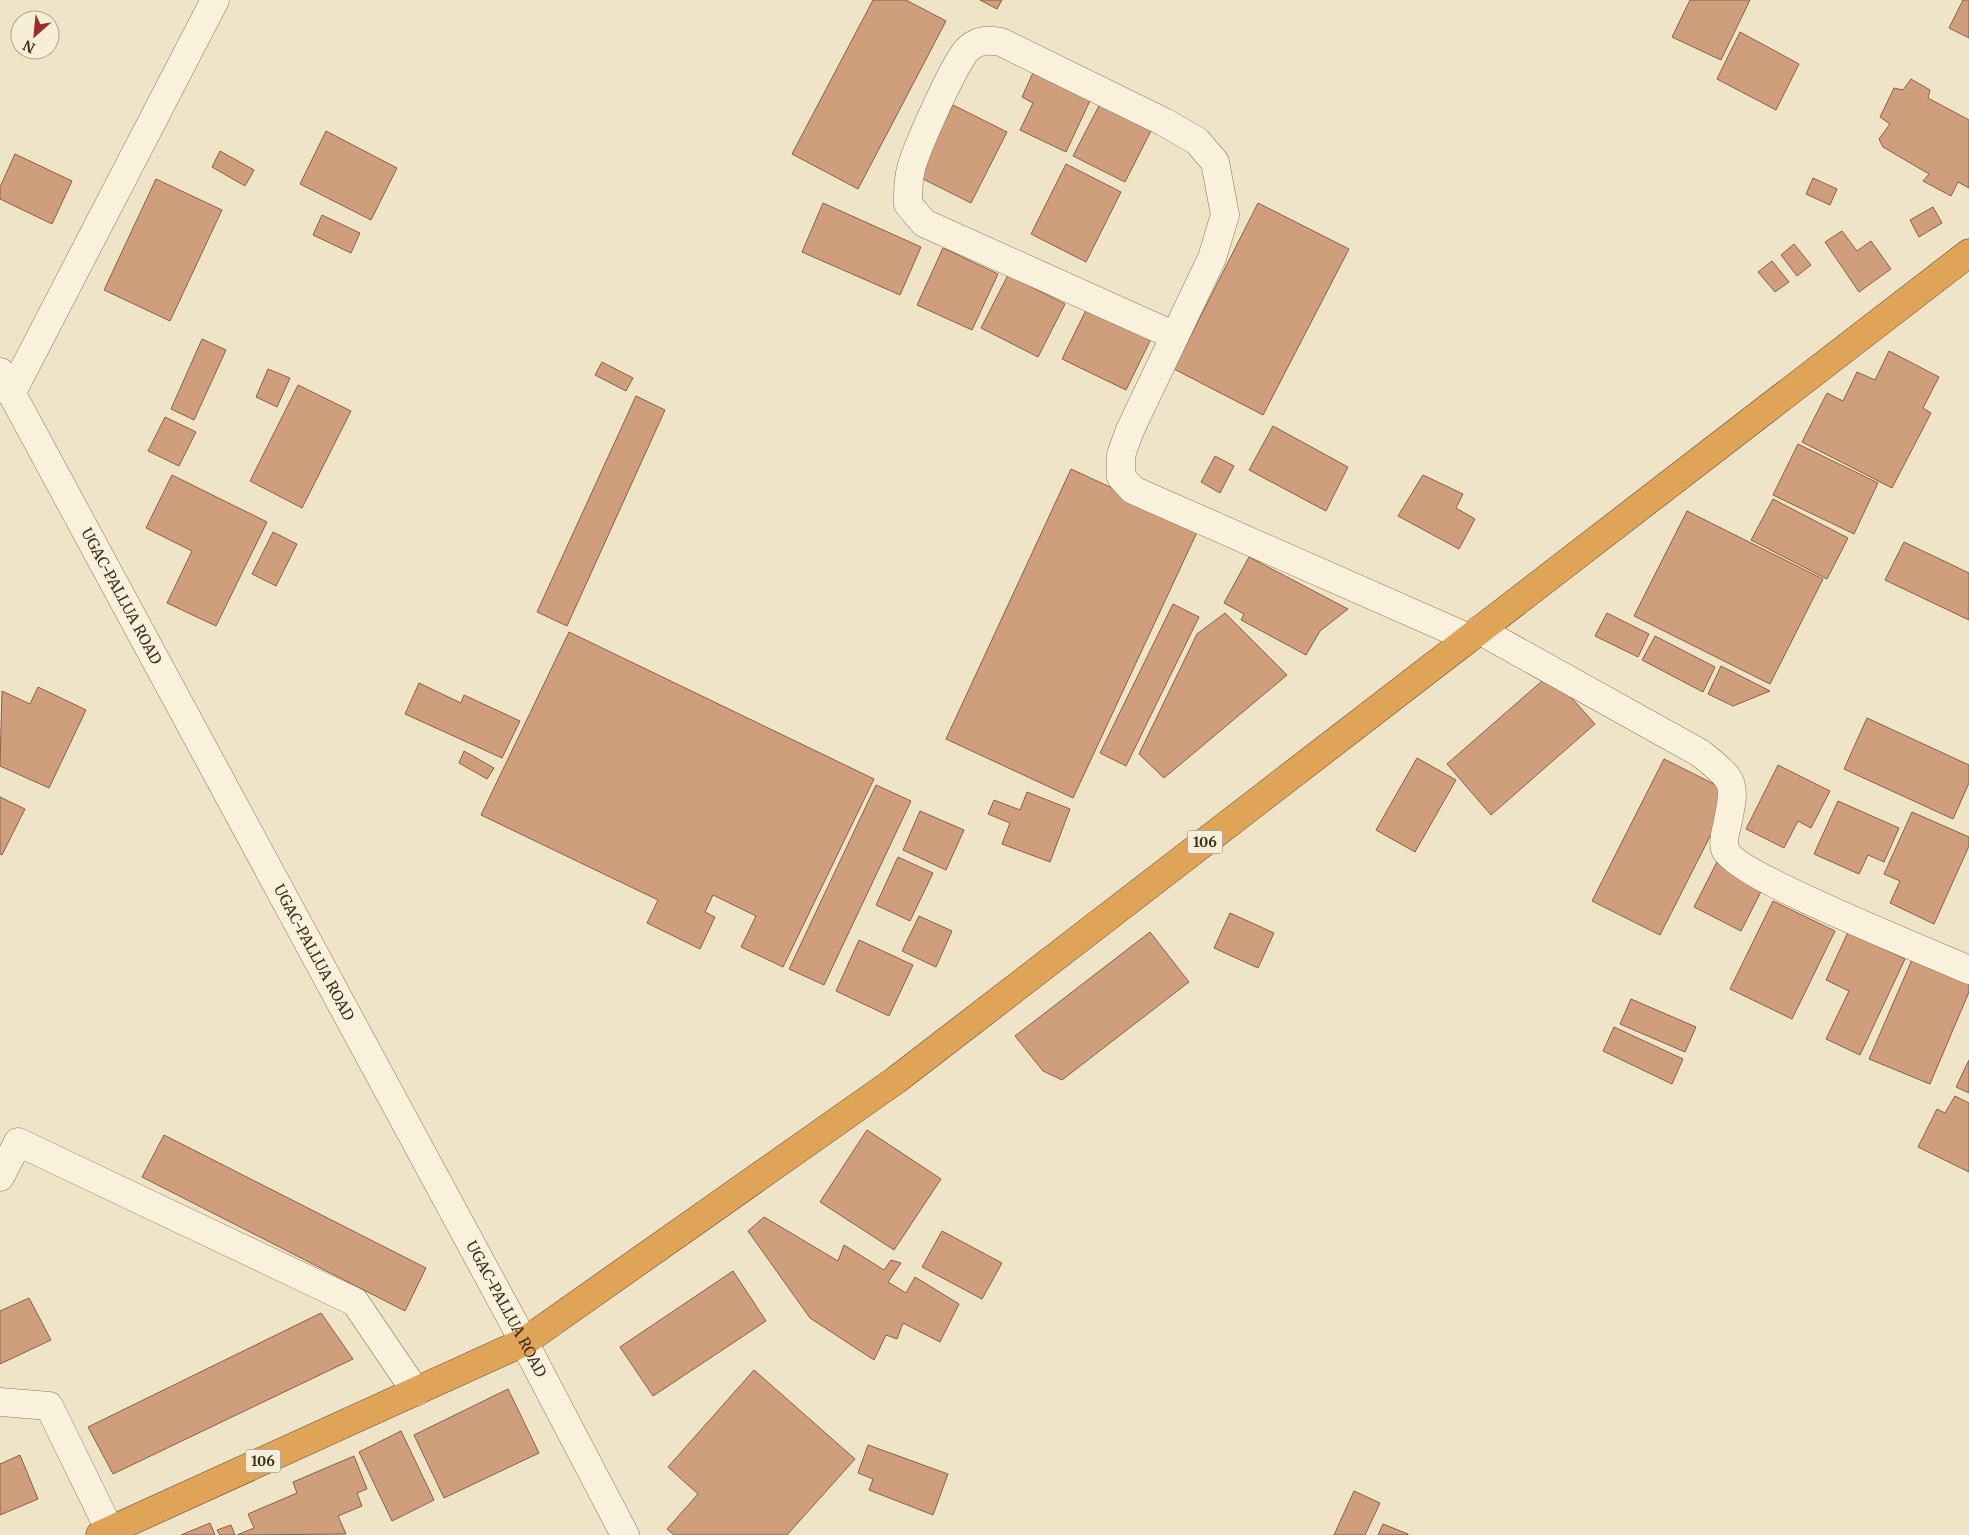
<svg xmlns="http://www.w3.org/2000/svg" width="1969" height="1535" font-family="Merriweather,serif">
<style>
.building{fill:#cf9f7d;stroke:#8d5f41}
.lines{fill:none;stroke-linecap:round;stroke-linejoin:round}
.minor-casing{stroke:#8d765c;stroke-width:29}
.highway-casing{stroke:#5b4430;stroke-width:29}
.minor{stroke:#faf1dc;stroke-width:28}
.highway{stroke:#e0a458;stroke-width:28}
.labels{text-anchor:middle;stroke-width:4;stroke-linejoin:round;paint-order:stroke}
.shield{fill:#f7eed8;stroke:#756857;stroke-width:1}
.shield-label{font-size:14px;font-weight:bold;fill:#3d2e20}
.street-label{font-size:15px;fill:#3d2e20;stroke:#f7eed8}
</style>
<rect width="100%" height="100%" fill="#f0e4c8"/>
<g class="building">
<path d="M873,0h33l40,21 -88,168 -66,-35z"/>
<path d="M980,0h22l-5,9z"/>
<path d="M1690,0h60l-29,60 -49,-23z"/>
<path d="M1963,0h6v38l-20,-10z"/>
<path d="M1740,32l59,32 -23,46 -59,-31z"/>
<path d="M1036,66l59,24 -29,62 -46,-22 13,-27 -11,-6z"/>
<path d="M1911,79l19,11 -2,8 41,22v68l-11,-6 -7,14 -28,-15 6,-7 -46,-27 -4,-8 11,-15 -10,-7 14,-29 9,2z"/>
<path d="M1103,98l52,25 -30,59 -52,-26z"/>
<path d="M953,105l54,27 -36,71 -54,-27z"/>
<path d="M326,131l71,37 -26,52 -71,-36z"/>
<path d="M220,151l34,19 -9,16 -33,-19z"/>
<path d="M15,154l57,27 -20,43 -52,-25v-12z"/>
<path d="M1066,164l55,28 -35,70 -55,-28z"/>
<path d="M1813,178l24,11 -7,16 -24,-11z"/>
<path d="M156,179l66,31 -52,111 -66,-31z"/>
<path d="M823,203l98,44 -21,48 -98,-43z"/>
<path d="M1258,203l91,46 -86,166 -89,-46z"/>
<path d="M1933,207l9,16 -23,14 -9,-17z"/>
<path d="M322,215l38,18 -9,20 -38,-18z"/>
<path d="M1842,231l15,20 14,-10 20,28 -32,23 -34,-50z"/>
<path d="M1794,244l17,21 -14,11 -16,-21z"/>
<path d="M943,248l55,26 -26,56 -55,-25z"/>
<path d="M1772,261l17,21 -14,10 -17,-20z"/>
<path d="M1008,275l57,29 -27,53 -57,-29z"/>
<path d="M1088,306l64,31 -26,53 -64,-31z"/>
<path d="M202,339l24,11 -32,70 -23,-11z"/>
<path d="M1889,351l50,26 -16,31 8,5 -39,75 -90,-46 25,-49 16,8 14,-29 18,8z"/>
<path d="M602,362l31,16 -7,13 -31,-16z"/>
<path d="M268,369l22,9 -13,29 -21,-10z"/>
<path d="M298,385l53,26 -49,97 -52,-27z"/>
<path d="M636,396l29,14 -98,216 -30,-14z"/>
<path d="M165,417l31,15 -17,34 -31,-15z"/>
<path d="M1273,426l75,41 -22,44 -77,-41z"/>
<path d="M1798,444l80,39 -24,51 -81,-39z"/>
<path d="M1215,456l19,10 -14,27 -19,-11z"/>
<path d="M1071,469l128,59 -126,270 -127,-59z"/>
<path d="M172,475l95,47 -51,104 -49,-23 25,-52 -46,-23z"/>
<path d="M1423,475l40,19 -7,14 19,11 -16,30 -61,-33z"/>
<path d="M1773,499l75,39 -21,41 -76,-39z"/>
<path d="M1687,511l136,68 -53,105 -136,-68z"/>
<path d="M273,532l24,12 -21,42 -24,-12z"/>
<path d="M1904,542l65,31v47l-84,-40z"/>
<path d="M1249,557l99,52 -28,22 -14,24 -65,-35 3,-6 -20,-11z"/>
<path d="M1173,604l26,13 -73,149 -26,-13z"/>
<path d="M1225,613l62,62 -123,103 -25,-24 58,-120z"/>
<path d="M1607,613l42,21 -11,23 -43,-21z"/>
<path d="M569,632l305,147 -91,188 -42,-20 15,-31 -43,-21 -8,17 10,5 -15,32 -53,-26 11,-23 -177,-85z"/>
<path d="M1655,636l60,31 -12,25 -61,-32z"/>
<path d="M1721,666l49,25 -37,15 -25,-12z"/>
<path d="M1550,674l45,50 -104,91 -44,-51z"/>
<path d="M419,683l42,20 3,-8 56,26 -18,37 -97,-44z"/>
<path d="M38,687l48,23 -37,78 -49,-22 2,-75 28,13z"/>
<path d="M1867,718l102,47v18l-16,36 -109,-50z"/>
<path d="M464,751l30,17 -7,11 -28,-16z"/>
<path d="M1417,758l39,22 -41,72 -39,-22z"/>
<path d="M1664,759l68,34 -72,142 -68,-34z"/>
<path d="M1778,765l52,26 -19,37 -13,-7 -14,27 -38,-19z"/>
<path d="M876,785l35,16 -87,184 -35,-16z"/>
<path d="M1027,792l43,17 -20,53 -48,-18 8,-21 -22,-9 6,-14 26,10z"/>
<path d="M0,797l25,12 -23,46 -2,-1z"/>
<path d="M1838,801l61,27 -15,34 -16,-7 -9,19 -45,-20z"/>
<path d="M920,811l44,19 -18,40 -43,-20z"/>
<path d="M1912,812l57,25v9l-35,78 -44,-21 10,-22 -16,-7z"/>
<path d="M898,857l35,16 -23,48 -34,-16z"/>
<path d="M1719,858l47,24 -25,49 -47,-24z"/>
<path d="M1773,901l62,30 -43,88 -62,-30z"/>
<path d="M1230,913l44,20 -16,35 -44,-20z"/>
<path d="M919,916l33,15 -16,36 -34,-16z"/>
<path d="M1150,932l39,50 -127,98 -19,-9 -28,-35z"/>
<path d="M1848,932l57,27 -45,96 -34,-16 23,-48 -23,-11z"/>
<path d="M859,940l54,25 -24,51 -53,-25z"/>
<path d="M1914,955l55,23v14l-39,92 -61,-25z"/>
<path d="M1631,999l65,28 -11,25 -65,-28z"/>
<path d="M1614,1027l69,32 -11,25 -69,-33z"/>
<path d="M1969,1060v33l-13,-6z"/>
<path d="M1955,1096l14,7v69l-51,-25 19,-38 8,4z"/>
<path d="M867,1130l74,49 -47,71 -74,-48z"/>
<path d="M164,1135l262,133 -21,43 -263,-134z"/>
<path d="M764,1217l74,44 6,-16 40,25 7,-10 10,3 -13,19 18,11 9,-16 44,27 -19,38 -37,-19 -6,16 -11,-4 -12,25 -64,-42 -62,-87z"/>
<path d="M942,1231l60,32 -20,36 -60,-32z"/>
<path d="M733,1271l33,50 -113,75 -33,-49z"/>
<path d="M29,1298l22,42 -51,24v-53z"/>
<path d="M321,1313l32,46 -240,115 -25,-47z"/>
<path d="M754,1370l101,89 -68,76h-113l-7,-6 31,-35 -30,-27z"/>
<path d="M508,1389l31,64 -95,45 -30,-63z"/>
<path d="M401,1431l33,69 -42,21 -33,-69z"/>
<path d="M868,1445l80,29 -15,41 -64,-25 4,-11 -15,-6z"/>
<path d="M20,1455l18,44 -38,16v-51z"/>
<path d="M354,1456l13,33 -10,4 5,13 -24,10 8,18 -109,1 17,-7 -6,-14 49,-21 -4,-11z"/>
<path d="M1354,1491l26,12 -15,32h-31z"/>
<path d="M210,1523l5,12h-34z"/>
<path d="M1383,1524l25,10v1h-30z"/>
<path d="M231,1525l4,10h-15l-3,-5z"/>
</g>
<g class="lines">
<g class="minor-casing">
<g id="minor">
<path d="M1175,336l-251,-113 -16,-19c0,-13 0,-26 4,-39 6,-19 44,-107 57,-117 11,-9 20,-8 32,-6l163,80 33,19 18,21 10,53 -13,43 -82,172 -9,25v22l12,13 336,148"/>
<path id="s1" d="M0,372l524,970 101,193"/>
<path d="M11,394l204,-394"/>
<path d="M1479,630l221,123c36,29 36,28 27,73 -2,7 -4,16 -2,23 9,26 208,105 244,121"/>
<path d="M0,1177l18,-35 337,160 61,90"/>
<path d="M0,1402l49,4 61,125"/>
</g>
</g>
<g class="highway-casing">
<path id="highway" d="M100,1535l424,-193 372,-262 1073,-827"/>
</g>
<use href="#minor" class="minor"/>
<use href="#highway" class="highway"/>
</g>
<g class="labels">
<g class="shield">
<rect x="1187.5" y="830.5" width="35" height="23" rx="4"/>
<rect x="245.5" y="1449.5" width="35" height="23" rx="4"/>
</g>
<g class="shield-label">
<text x="1205" y="847">106</text>
<text x="263" y="1466">106</text>
</g>
<g class="street-label">
<text dy="5" stroke="none"><textPath href="#s1" startOffset="255">UGAC-PALLUA ROAD</textPath></text>
<text dy="5" stroke="none"><textPath href="#s1" startOffset="660">UGAC-PALLUA ROAD</textPath></text>
<text dy="5" stroke="none"><textPath href="#s1" startOffset="1065">UGAC-PALLUA ROAD</textPath></text>
</g>
</g>
<g transform="translate(35 35) rotate(207)"><circle r="24" fill="#f7eed8" stroke="#ada18e"/>
<path d="M0-4L9 19L0 12L-9 19Z" fill="#9e2a2b"/>
<text y="-8" font-size="14" font-weight="bold" text-anchor="middle" fill="#3d2e20">N</text>
</g>
</svg>
